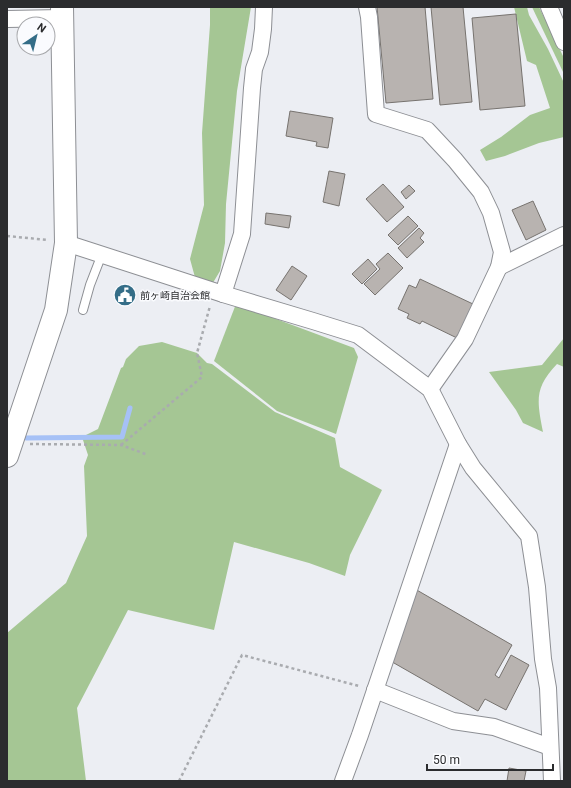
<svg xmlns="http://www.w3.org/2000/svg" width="571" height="788" font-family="Roboto,'Noto Sans JP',sans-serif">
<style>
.green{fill:#a5c694}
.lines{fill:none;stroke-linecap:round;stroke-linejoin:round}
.stream{stroke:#a6c1f6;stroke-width:5}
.building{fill:#b8b3b0;stroke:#77736f}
.lane-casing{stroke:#8d8f94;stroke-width:10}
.street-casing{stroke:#8d8f94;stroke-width:18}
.secondary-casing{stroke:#8d8f94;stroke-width:24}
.path{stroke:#a9abaf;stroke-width:2.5;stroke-dasharray:3 3;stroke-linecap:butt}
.lane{stroke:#fff;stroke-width:8}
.street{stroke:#fff;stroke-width:16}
.secondary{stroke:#fff;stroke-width:22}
.labels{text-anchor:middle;stroke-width:3;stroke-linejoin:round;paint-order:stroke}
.poi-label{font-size:10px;fill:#2b2c2e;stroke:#fafbfe;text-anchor:start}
</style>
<rect width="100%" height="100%" fill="#eceef3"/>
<g class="green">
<path d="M210,7h41l-14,84 -11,113 -1,39 -5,28 -9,15 -15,-5 -6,-22 14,-54 -2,-72 8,-108z"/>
<path d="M514,7h13l2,8 19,34 16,34v54l-25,6 -34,13 -19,5 -6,-11 21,-13 29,-22 20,-7 -14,-43 -9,-4z"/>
<path d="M532,7h7l24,49 1,3v15z"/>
<path d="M236,304l118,44 4,9 -22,77 -59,-23 -63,-50z"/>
<path d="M564,338v29l-7,-3c-23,24 -20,37 -14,68l-20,-9 -7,-13 -27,-38 53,-7z"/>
<path d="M162,342l35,11 10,10 5,1 63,48 60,26 5,29 42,23 -32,65 -5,21 -36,-13 -75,-21 -20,88 -86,-20 -51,98 9,73h-79v-148l59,-50 21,-47 -3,-70 4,-11 -6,-18 16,-8 23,-61 2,-1 3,-8 13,-13z"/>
</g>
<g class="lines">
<path class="stream" d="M26,438l96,-1 8,-29"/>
</g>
<g class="building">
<path d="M377,7h48l8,92 -47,4z"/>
<path d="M431,7h32l9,95 -32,3z"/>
<path d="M516,14l9,92 -45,4 -8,-92z"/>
<path d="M290,111l43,7 -5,30 -12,-2 1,-4 -31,-6z"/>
<path d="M329,171l16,3 -6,32 -16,-4z"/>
<path d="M383,184l21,23 -17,15 -21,-23z"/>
<path d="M409,185l6,6 -9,8 -5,-7z"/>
<path d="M533,201l13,29 -20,10 -14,-30z"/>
<path d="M266,213l25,3 -2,12 -24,-4z"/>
<path d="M408,216l10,10 -20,19 -10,-10z"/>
<path d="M419,228l5,5 -4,5 4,4 -17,16 -9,-10z"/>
<path d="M388,253l15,15 -28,27 -11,-11 16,-15 -4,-5z"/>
<path d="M368,259l9,10 -15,15 -10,-10z"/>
<path d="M292,266l15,10 -16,24 -15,-10z"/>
<path d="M420,279l53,25 -16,34 -35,-17 -2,3 -13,-6 2,-4 -11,-5 11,-24 7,3z"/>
<path d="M415,589l97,56 -17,30 4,3 12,-23 18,10 -23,45 -21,-11 -7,12 -91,-52z"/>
<path d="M509,768l17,3 -2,10h-17z"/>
</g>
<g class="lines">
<g class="lane-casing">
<path id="lane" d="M83,310l7,-25 12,-31"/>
</g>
<g class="street-casing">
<g id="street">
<path d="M367,7l2,10 7,97 51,16 28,30 26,32 10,21 11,39 -3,15 -34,72 -35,50"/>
<path d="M549,7l15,35"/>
<path d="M7,19l55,-1"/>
<path d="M66,243l157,51 90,27 45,14 72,54 28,55 15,24 56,68 8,51 6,72 5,29 4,93"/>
<path d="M499,267l65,-32"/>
<path d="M223,294l19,-60 10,-146 2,-19 6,-17 3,-23 1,-22"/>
<path d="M375,690l78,31 41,6 56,20"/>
<path d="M343,781l17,-46 98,-291"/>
</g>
</g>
<g class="secondary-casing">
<path id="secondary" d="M7,456l49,-146 10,-67 -4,-236"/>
</g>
<g class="path">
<path d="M7,236l41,4"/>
<path d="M30,444l91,1 27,10"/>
<path d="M121,445l81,-68 -5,-24 13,-47"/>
<path d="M179,781l63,-126 117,31"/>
</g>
<use href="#lane" class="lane"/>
<use href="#street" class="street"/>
<use href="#secondary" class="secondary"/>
</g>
<defs>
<g id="civic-disc" transform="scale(1.15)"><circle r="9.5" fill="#346d87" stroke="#fafbfe"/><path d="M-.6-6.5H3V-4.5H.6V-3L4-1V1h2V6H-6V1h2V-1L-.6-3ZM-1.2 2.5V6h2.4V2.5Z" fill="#fff"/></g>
</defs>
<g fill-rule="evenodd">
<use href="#civic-disc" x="125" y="295"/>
</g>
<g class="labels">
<g class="poi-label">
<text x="140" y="299">前ヶ崎自治会館</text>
</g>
</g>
<rect width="571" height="788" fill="none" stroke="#2b2c2e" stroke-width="16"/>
<g transform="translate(36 36) rotate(35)"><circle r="19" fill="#fafbfe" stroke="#a7a8ab"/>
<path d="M0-3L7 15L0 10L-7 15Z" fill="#346d87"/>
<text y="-6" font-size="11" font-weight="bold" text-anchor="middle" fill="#2b2c2e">N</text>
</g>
<path d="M427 764v6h126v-6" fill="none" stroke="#2b2c2e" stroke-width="2"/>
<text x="433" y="764" font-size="12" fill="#2b2c2e" stroke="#fafbfe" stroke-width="3" paint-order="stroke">50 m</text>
</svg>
